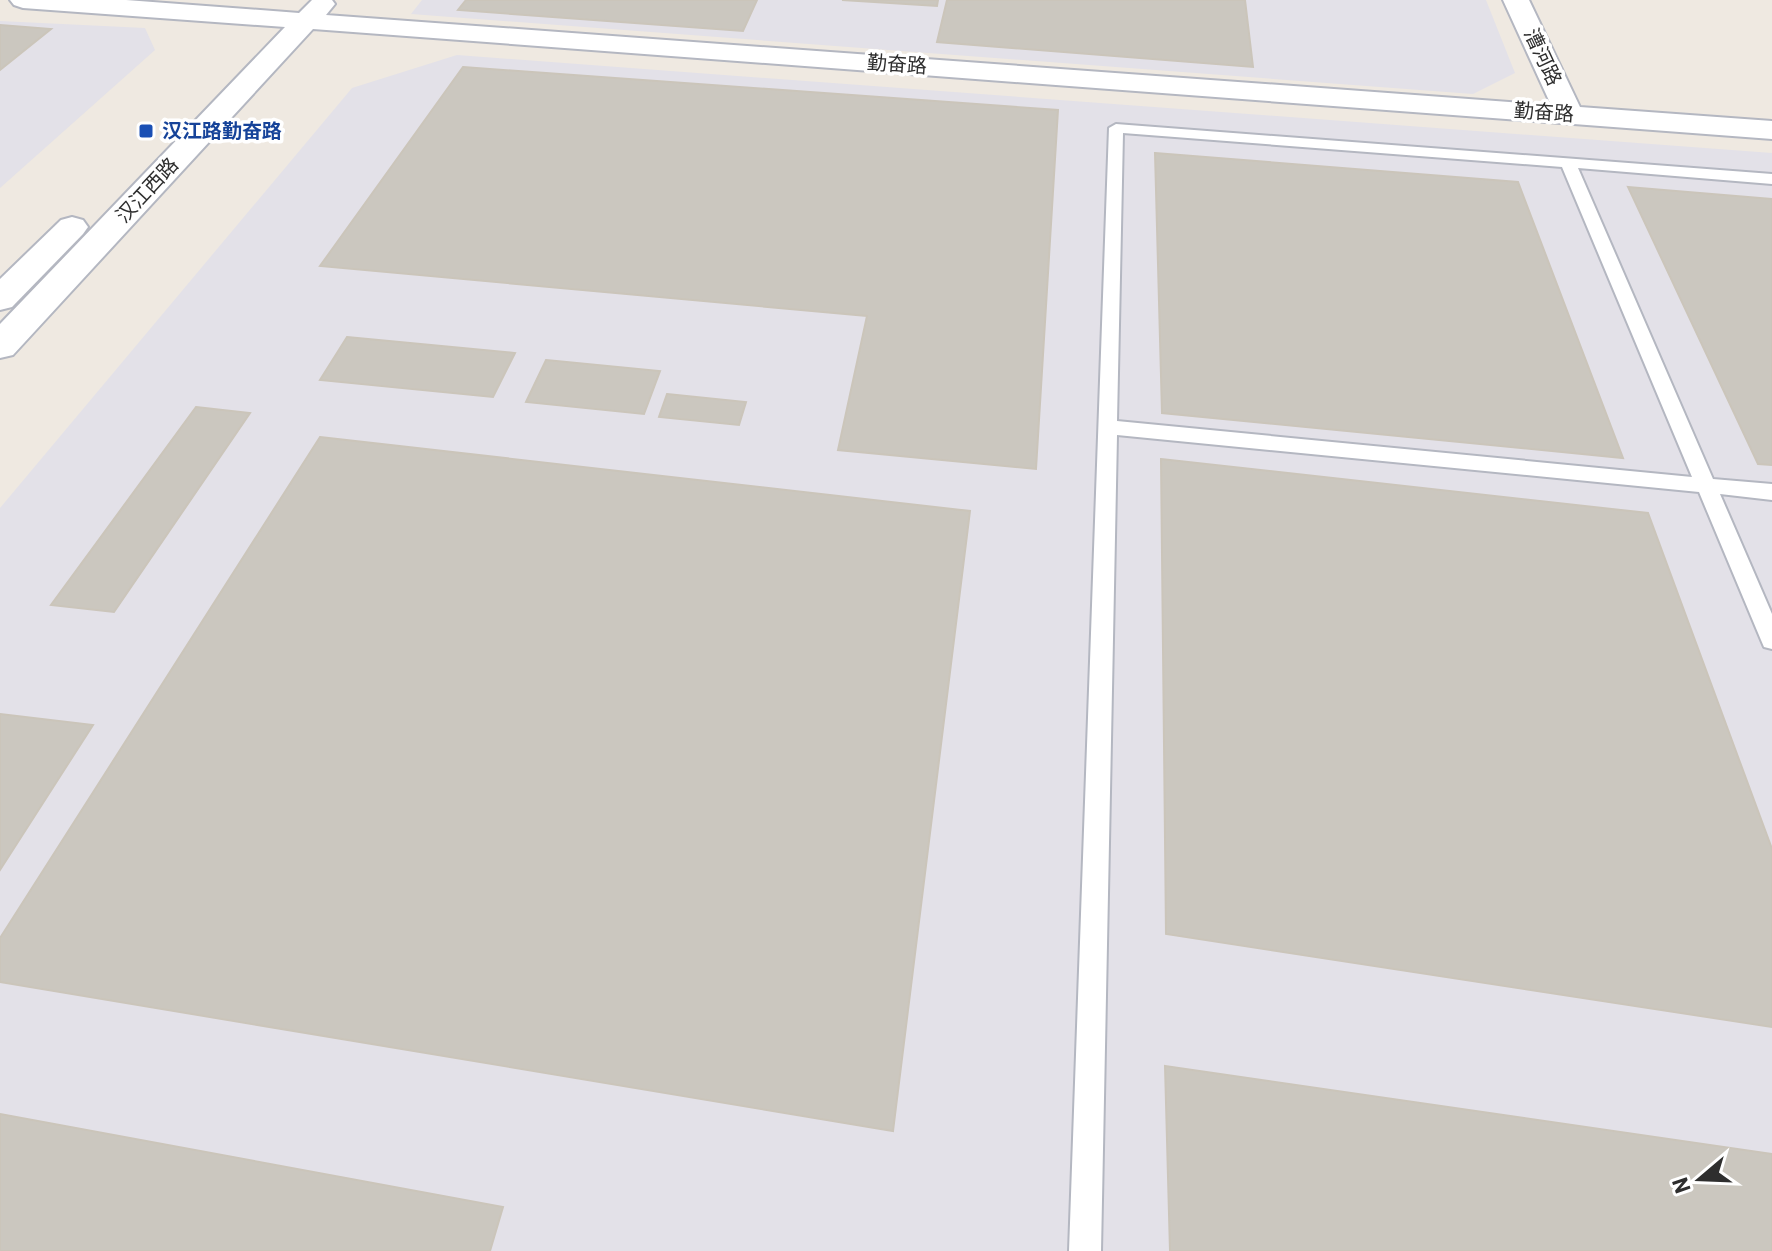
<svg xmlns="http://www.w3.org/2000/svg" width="1772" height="1251" font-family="Barlow,'Noto Sans SC',sans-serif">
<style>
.industrial{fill:#e3e1e8}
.building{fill:#cbc7bf;stroke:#cbc5ba;stroke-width:2}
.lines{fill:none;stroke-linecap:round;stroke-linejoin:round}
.lane-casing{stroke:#b4b7c1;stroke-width:4}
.secondary-casing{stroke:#b4b7c1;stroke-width:4}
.lane{fill:#fff;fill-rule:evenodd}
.secondary{fill:#fff;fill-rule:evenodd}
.transit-dot{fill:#1a4fb4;stroke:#fff;stroke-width:3}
.labels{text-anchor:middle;stroke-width:7;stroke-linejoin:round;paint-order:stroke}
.far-street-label{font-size:20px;fill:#2e2e2e;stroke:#fff}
.far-transit-label{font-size:20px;font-weight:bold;fill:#164399;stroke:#fff;text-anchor:start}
</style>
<rect width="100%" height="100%" fill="#efe9e1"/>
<g class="industrial">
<path d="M422,0h1064l29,73 -42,21 -1062,-80z"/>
<path d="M0,21l145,7 10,22 -155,138z"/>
<path d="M457,55l1315,98v1098h-1772v-743l352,-420z"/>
</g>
<g class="building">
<path d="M466,0h291l-14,31 -285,-21z"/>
<path d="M842,0h96l-1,6z"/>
<path d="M947,0h298l8,67 -316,-25z"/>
<path d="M0,25l51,4 -51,41z"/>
<path d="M463,67l595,43 -22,359 -198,-19 29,-134 -547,-50z"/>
<path d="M1155,153l363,29 105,276 -461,-45z"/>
<path d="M1628,187l144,12v266l-14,-1z"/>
<path d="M347,337l168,16 -22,44 -173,-17z"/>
<path d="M546,360l114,11 -16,43 -118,-12z"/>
<path d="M667,394l79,8 -7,23 -80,-8z"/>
<path d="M196,407l54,6 -136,199 -63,-7z"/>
<path d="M320,437l650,74 -77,620 -893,-149v-44z"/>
<path d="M1161,459l487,54 124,336v178l-606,-93z"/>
<path d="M0,714l93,11 -93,145z"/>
<path d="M1165,1066l607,88v97h-602z"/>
<path d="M0,1114l503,93 -13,44h-490z"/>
</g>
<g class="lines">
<g class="lane-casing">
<path id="lane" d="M1116,124l656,50v10l-194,-16 135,311 59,5v16l-52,-6 52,120v35l-8,-2 -3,-7 -62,-148 -582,-57 -16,816h-32l40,-1123zM1123,133l439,34 130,310 -575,-56z"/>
</g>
<g class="secondary-casing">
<g id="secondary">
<path d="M10,0h116l173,13 13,-13h20l3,4 -9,11 1225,90 -48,-105h26l51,107 192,14v18l-1459,-110 -300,326 -13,3v-34l285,-297 -262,-19 -9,-3z"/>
<path d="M72,217l11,3 5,7 -5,7 -71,73 -12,3v-31l61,-59z"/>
</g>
</g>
<use href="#lane" class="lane"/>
<use href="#secondary" class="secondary"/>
</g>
<rect class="transit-dot" x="138" y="123" width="16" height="16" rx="4"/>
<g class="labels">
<g class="far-street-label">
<text transform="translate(1543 57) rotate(65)" y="7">漕河路</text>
<text transform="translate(897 64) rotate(4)" y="7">勤奋路</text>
<text transform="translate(1544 112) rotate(4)" y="7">勤奋路</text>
<text transform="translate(147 190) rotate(-47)" y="7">汉江西路</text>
</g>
<g class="far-transit-label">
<text x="162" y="138">汉江路勤奋路</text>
</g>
</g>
<g transform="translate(1700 1179) rotate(251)" stroke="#ffffff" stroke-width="6" paint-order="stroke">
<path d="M0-6L14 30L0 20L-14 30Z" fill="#2e2e2e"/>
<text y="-12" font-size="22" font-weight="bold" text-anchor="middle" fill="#2e2e2e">N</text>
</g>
</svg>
